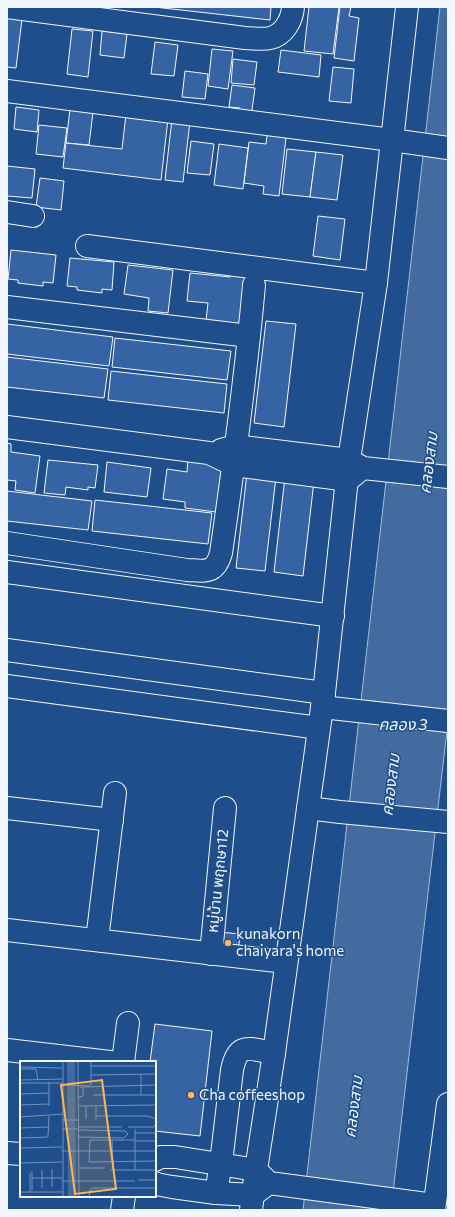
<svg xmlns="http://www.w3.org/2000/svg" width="455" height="1217" font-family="Commissioner,'Noto Sans Thai',sans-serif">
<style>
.water{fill:#446ba0;stroke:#a8bbd7}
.building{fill:#3563a3;stroke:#f2f6ff}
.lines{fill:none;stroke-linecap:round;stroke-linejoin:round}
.minor-casing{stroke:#f2f6ff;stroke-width:24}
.major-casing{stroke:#f2f6ff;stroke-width:24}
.minor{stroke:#1f4e8c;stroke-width:22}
.major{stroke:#1f4e8c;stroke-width:22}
.poi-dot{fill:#ffb74d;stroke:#1f4e8c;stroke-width:1.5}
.labels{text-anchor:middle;stroke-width:3;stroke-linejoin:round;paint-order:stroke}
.street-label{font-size:15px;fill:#f2f6ff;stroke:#1f4e8c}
.poi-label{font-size:15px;fill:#f2f6ff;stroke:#1f4e8c;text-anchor:start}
.water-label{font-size:16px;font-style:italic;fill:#f2f6ff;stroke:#1f4e8c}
.inset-road{fill:none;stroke:#7391ba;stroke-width:1}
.view{fill:#ffb74d;fill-opacity:0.15;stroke:#ffb74d;stroke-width:2}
.inset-edge{fill:none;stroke:#f2f6ff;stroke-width:2}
</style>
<rect width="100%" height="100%" fill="#1f4e8c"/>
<path class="water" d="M440,7h8v715l-57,488h-88z"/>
<g class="building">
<path d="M154,7h117l-1,13z"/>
<path d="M309,7h30l-6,47 -29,-3z"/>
<path d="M340,7h11l-2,9 10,2 -5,43 -20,-3z"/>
<path d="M7,17l15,2 -6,49 -9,-1z"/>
<path d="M72,29l21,2 -5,46 -21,-3z"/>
<path d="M102,31l25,3 -3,24 -24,-3z"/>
<path d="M155,42l23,3 -4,31 -23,-2z"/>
<path d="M212,49l21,2 -5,38 -20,-3z"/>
<path d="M281,50l40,5 -2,22 -41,-5z"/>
<path d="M233,59l24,3 -3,23 -23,-2z"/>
<path d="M333,67l21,2 -3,34 -22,-2z"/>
<path d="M185,71l23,3 -3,25 -23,-2z"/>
<path d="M232,85l23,3 -4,29 -12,-1 1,-8 -11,-1z"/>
<path d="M16,107l23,3 -2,22 -23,-3z"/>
<path d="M70,109l23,3 -4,33 -23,-2z"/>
<path d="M126,114l42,5 -7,61 -98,-12 3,-25 56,6z"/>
<path d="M172,119l18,2 -7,61 -18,-2z"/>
<path d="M39,125l28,3 -4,29 -27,-3z"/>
<path d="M267,135l19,3 -7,58 -16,-2 1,-8 -20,-3 5,-41 17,2z"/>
<path d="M191,141l23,3 -4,31 -23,-2z"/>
<path d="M219,144l29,4 -5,41 -29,-4z"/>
<path d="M287,149l29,3 -6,45 -28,-3z"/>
<path d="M316,152l27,3 -6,45 -27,-3z"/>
<path d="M7,166l28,3 -3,29 -25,-2z"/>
<path d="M40,178l24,3 -3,29 -25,-3z"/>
<path d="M318,216l27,3 -5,41 -27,-4z"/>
<path d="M11,250l45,5 -3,28 -10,-1v4l-25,-3v-3l-10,-1z"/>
<path d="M70,258l44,4 -2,28 -10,-1v4l-25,-3v-3l-10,-1z"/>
<path d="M128,265l45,5 -5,43 -20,-2 1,-13 -25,-4z"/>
<path d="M231,267l18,2 -5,48h-4l-1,7 -33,-4 2,-17 -21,-2 3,-28 40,4z"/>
<path d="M266,321l30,3 -12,103 -30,-4z"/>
<path d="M7,324l106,13 -4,29 -102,-12z"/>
<path d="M115,338l116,13 -4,29 -115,-13z"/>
<path d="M7,357l101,12 -4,29 -97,-11z"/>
<path d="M111,371l116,13 -3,29 -116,-13z"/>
<path d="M7,443l4,1v8l29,4 -5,37 -20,-3 1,-9 -9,-1z"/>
<path d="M188,459l34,4 -6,49 -31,-4v-6l-22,-3 4,-30 20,3z"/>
<path d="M48,460l50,5 -3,23 -7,-1v3l-22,-3 -1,8 -21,-2z"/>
<path d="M107,462l44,6 -4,29 -43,-5z"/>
<path d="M247,473l29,4 -11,94 -29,-3z"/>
<path d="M285,477l29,4 -11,95 -29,-4z"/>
<path d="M7,491l85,10 -4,29 -81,-9z"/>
<path d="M95,500l117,13 -4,31 -116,-13z"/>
<path d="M219,932l21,2 -2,20 -22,-2z"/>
<path d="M155,1024l57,7 -12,105 -45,-5v-69h-5z"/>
</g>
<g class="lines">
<g class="minor-casing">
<g id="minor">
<path d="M7,7l238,31c8,0 18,2 25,0 14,-3 22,-18 23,-31"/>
<path d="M7,91l385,49 56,8"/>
<path d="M7,212l26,4"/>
<path d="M87,246l289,37"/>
<path d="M7,307l242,29"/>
<path d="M7,427l202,26 25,12 114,15 11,-9"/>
<path d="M221,450l14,-4 114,14 14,8 85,9"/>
<path d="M7,543l180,27c19,1 28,4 34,-17 13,-89 25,-178 33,-268"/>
<path d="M7,572l326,44"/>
<path d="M7,650l317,43"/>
<path d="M7,686l312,42"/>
<path d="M322,707l126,14"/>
<path d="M7,808l105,12"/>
<path d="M308,808l32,4 108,10"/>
<path d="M7,930l279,32"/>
<path d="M97,940l18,-147"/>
<path d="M211,954l14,-146"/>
<path d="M7,1050l103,12"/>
<path d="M123,1062l5,-39"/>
<path d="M7,1153l14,1"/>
<path d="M155,1160l6,-3h14l81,13 13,13 165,22"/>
<path d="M155,1183l1,1 16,3 44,6 37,2 12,-9"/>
<path d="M216,1193l5,-30 11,-93c6,-29 17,-21 42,-17"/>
<path d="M122,1210l2,-14"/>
<path d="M251,1210l5,-40 18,-117 50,-360 25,-233 27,-177 31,-276"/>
</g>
</g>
<g class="major-casing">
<path id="major" d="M434,1210l14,-106"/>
</g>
<use href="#minor" class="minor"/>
<use href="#major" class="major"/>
</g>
<g class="poi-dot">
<circle cx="228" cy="943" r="4"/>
<circle cx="191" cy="1095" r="4"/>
</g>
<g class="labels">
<g class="street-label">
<text transform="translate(218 881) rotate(-84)" y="5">หมู่บ้าน พฤกษา12</text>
</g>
<g class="poi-label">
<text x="236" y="939">kunakorn<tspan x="236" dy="17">chaiyara's home</tspan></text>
<text x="199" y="1100">Cha coffeeshop</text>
</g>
<g class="water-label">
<text transform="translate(428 463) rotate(-83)" y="6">คลองสาม</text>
<text x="403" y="730">คลอง 3</text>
<text transform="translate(390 785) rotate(-83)" y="6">คลองสาม</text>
<text transform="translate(353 1107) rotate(-83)" y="6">คลองสาม</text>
</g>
</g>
<g transform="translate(20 1061)">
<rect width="136" height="136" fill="#1f4e8c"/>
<path d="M47,0h8l1,136h-8z" fill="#446ba0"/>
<path class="inset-road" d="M58,0l1,136M71,1v23M71,5h65M0,6l42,1M0,8h16l2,11M121,13v21M71,14l65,-1M0,19l43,-1M29,21v24M0,22h43M43,24l27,1M60,26l76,-2M0,33l29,-1M73,34h63M59,36l4,-1v-9M0,44l29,-1M59,45l77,-1M66,45v13M76,45v13M76,55h52l8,3M0,56l43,-3M42,59h17M59,66h43M108,66h26l2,-4M0,67l29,-1M42,68h17M115,68v11h-45l-1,22 67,-1M59,69l46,1 3,3 -4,4 -45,-1M115,72h21M0,77l28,-1 1,-21M92,79l1,30M115,79v30M115,80h21M0,87l42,-1M42,90h94M0,102l42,-1M59,107h26M22,109v18M90,109h46M10,112v20M12,117h30M118,119h18M42,120h73M32,126v-18M12,129v-19M0,131h43M43,136v-136M69,136l1,-7 3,-2h63"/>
<path class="view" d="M82,19l14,109 -41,5 -14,-109z"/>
<rect width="136" height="136" class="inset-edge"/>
</g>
<rect width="455" height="1217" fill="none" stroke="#f2f6ff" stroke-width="16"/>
</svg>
